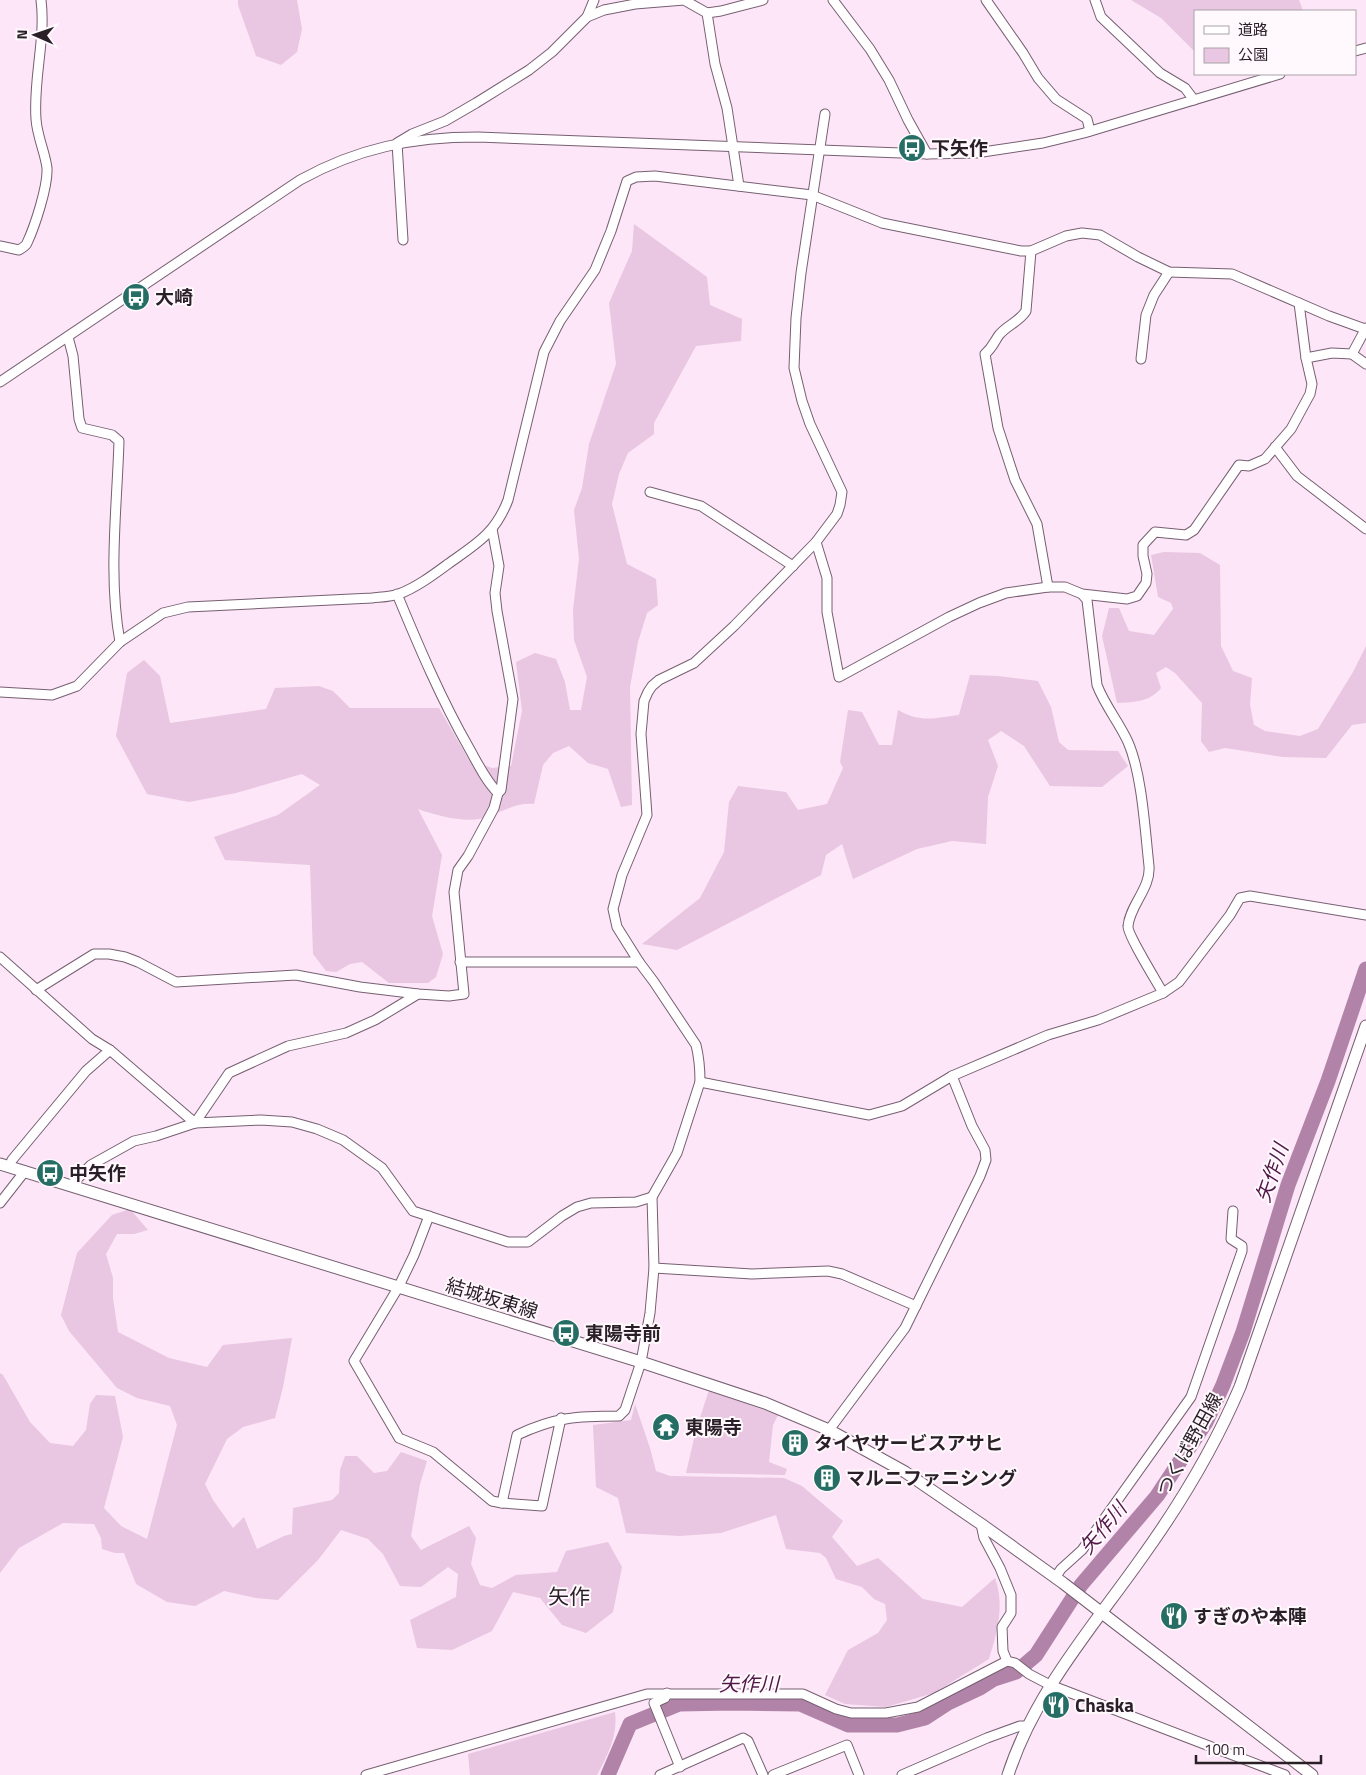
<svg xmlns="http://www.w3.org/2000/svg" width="1366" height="1775" font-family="'Titillium Web','Noto Sans JP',sans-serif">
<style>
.green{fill:#e9c6e1}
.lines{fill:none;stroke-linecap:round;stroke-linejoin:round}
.river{stroke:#b283a8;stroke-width:15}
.minor-casing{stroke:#775f72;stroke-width:11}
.major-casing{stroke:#775f72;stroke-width:13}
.minor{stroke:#fff;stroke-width:9}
.major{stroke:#fff;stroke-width:11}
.labels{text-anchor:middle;stroke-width:4;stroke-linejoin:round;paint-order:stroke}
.poi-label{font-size:19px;font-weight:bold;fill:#291f27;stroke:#fff9fd;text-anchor:start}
.street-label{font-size:19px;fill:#291f27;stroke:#fff9fd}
.water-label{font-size:20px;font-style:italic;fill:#501747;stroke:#fff9fd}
.quarter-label{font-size:21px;fill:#291f27;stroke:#fff9fd}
</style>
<rect width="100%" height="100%" fill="#fce6f7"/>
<g class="green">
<path d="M238,0h59l5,29 -5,23 -16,13 -25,-9 -18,-51z"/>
<path d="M1131,0h168l4,11h-108v41l-34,-34z"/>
<path d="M634,224l73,53 3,28 32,14 -1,22 -45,5 -42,77v11l-26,19 -9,21 -7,30 15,60 29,15 2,26 -11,8 -9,29 -8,45 2,118 -11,2 -13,-38 -20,-6 -19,-17 -16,7 -10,12 -9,39c-20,-2 -36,11 -55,15 -17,3 -45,-4 -61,-10l24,46 -10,61 11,38 -7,23 -8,6h-39l-27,-21 -12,2 -14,8 -10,-1 -13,-17 -3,-89 -85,-5 -11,-23 64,-22 42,-30 -18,-11 -66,19 -47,9 -42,-8 -31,-58 11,-63 17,-13 16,16 10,47 96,-14 9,-21 44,-2 14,5 17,17h89l30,52 23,8 19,-2 11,-55 -6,-49 19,-9 21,6 9,23 5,28h11l6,-33 -13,-37 -1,-30 6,-51 -5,-49 8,-22 7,-44 27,-80 -7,-61 23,-52z"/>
<path d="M1164,552l36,1 20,12 1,81 12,25 19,7 -2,27 4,20 11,6 35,5 18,-7 35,-57 13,-26v77l-14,2 -26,33 -43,-1 -58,-9 -16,4 -8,-11 1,-38 -27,-30 -9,-6 -10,6 5,15c-11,14 -27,14 -44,15l-15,-67 7,-28h10l10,23 25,4 19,-26 -2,-6 -13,-6 -7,-42z"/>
<path d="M970,675l28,1 40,5 13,26 8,35 9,8 50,1 10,15 -26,21 -52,-1 -26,-40 -23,-15 -13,9 10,26 -10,31 -2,47 -34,-3 -35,8 -64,30 -11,-35 -16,11 -5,20 -144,75 -35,-6 58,-46 24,-46 5,-50 9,-16 48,6 12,18 29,-6 16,-36 -3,-6 8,-52 14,2 17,33h13l6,-35c22,13 37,8 61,5z"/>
<path d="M130,1209l18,21 -14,4h-17l-11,20 7,24v20l5,34 51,26 38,9 16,-22 69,-7 -9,49 -8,31 -32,9 -16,12 -22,45 8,16 20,28 11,-11 13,32 27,-13 8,-2 1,-26 39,-8 7,-7 1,-23 5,-14h12l17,17 13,-2 14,-19 26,9 -7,23 -9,52 10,14 48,-24 7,12 -5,26 9,21 12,3 24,-13 41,-3 9,-21 42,-9 14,25 -9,45 -27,21 -24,-8 -22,-27 -27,-6 -21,39 -40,19 -35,-2 -7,-28 46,-23 2,-23 -10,-7 -27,20 -21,-1 -17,-32 -15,-15 -27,-9 -23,30 -40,40 -22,-2 -32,-7 -29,15 -28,-4 -31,-18 -12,-31h-9l-13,-4 -1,-11 -7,-14 -31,-1 -44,25 -19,25v-200l3,2 27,47 20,21 23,3 13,-16 4,-26 6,-9 19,1 8,41 -19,71 17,18 26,13 30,-114 -7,-19 -33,-8 -20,-10 -48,-57 -8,-16 16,-62 35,-38z"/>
<path d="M709,1390l69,25 -5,10 -4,37 18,7 -2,6 -99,-2 10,-43z"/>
<path d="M635,1404l15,44 6,23 14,5 114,2 18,8 41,35 -11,16 25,29 21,-8 45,41 39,8 33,-29c10,28 2,54 -6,81l-55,34 -48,14 -41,-3 -20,-9 23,-45 30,-17 9,-13 -2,-16 -11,-5 -12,-12 -26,-8 -10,-21 -6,-5 -34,-4 -10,-34 -55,18 -41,3 -54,-3 -8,-35 -22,-11 -3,-62 38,-5z"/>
<path d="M615,1712c3,23 -7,43 -18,63h-127l-2,-21z"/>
</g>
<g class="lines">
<path class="river" d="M608,1775l22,-51 49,-20 54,-1 67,1 48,21h49l28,-7 23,-15 32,-15 14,-9 22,-7 20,-17 45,-70 76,-89 49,-74 17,-37 20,-53 45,-147 40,-104 38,-112"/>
<g class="minor-casing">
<g id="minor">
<path d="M833,0l37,49 19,31 19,40 19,34"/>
<path d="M986,0l37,53 15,25 18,21 31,20 3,12"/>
<path d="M1095,0l6,17 59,56 25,15 9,12"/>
<path d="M707,13l8,51 12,44 12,78"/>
<path d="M587,17l7,-17"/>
<path d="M1355,51l11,-3"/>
<path d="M403,240l-6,-97 15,-9 33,-13 31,-18 53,-33 23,-18 35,-35 17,-7 31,-6 49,-4 23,13 14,-2 42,-11"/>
<path d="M0,246l19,4c3,-2 7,-4 8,-7 8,-17 21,-57 20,-75 -2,-16 -10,-32 -11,-49 -3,-40 10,-80 5,-119"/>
<path d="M1031,251l-5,60c-7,11 -19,14 -27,24 -5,7 -6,12 -14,19l13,74 17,52 22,44 11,63"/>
<path d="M68,337l5,19 6,63 3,9 30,7 7,6c-2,67 -11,135 1,201"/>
<path d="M1352,354l14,10"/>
<path d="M1306,358l26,-5 20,1 14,-26"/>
<path d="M1141,359l5,-44 8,-20 15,-23"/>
<path d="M0,382l300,-202c58,-32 112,-43 178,-43l449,17 49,-1 67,-10 41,-10 196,-59"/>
<path d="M1275,447l22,29 69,53"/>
<path d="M650,492l51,14 92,60"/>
<path d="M816,542l11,36v34l12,65 110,-60 30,-14 27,-10 42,-6h17l17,7 45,5 10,-3 9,-13 1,-9 -4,-18v-11l12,-13 31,3 8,-5 45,-65 10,1 16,-7 26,-30 19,-35 2,-10 -6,-26 -7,-55"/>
<path d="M397,594c22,53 44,105 72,154 9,16 17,33 29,45"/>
<path d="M1082,594l5,6 10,85c8,21 22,37 31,57 14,32 17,88 21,124 2,22 -19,39 -21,60 -1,8 29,56 35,67"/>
<path d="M0,692l52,3 25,-9 43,-44 43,-29 25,-6 184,-9c8,-1 18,-1 27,-4 18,-7 34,-19 49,-30 28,-20 47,-30 60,-64l36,-148 16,-31 35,-51 16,-39 16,-50 9,-4 19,-1 157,19 70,28 139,28h10l35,-15 16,-3 18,2 38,22 31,15 63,2 97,42 36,13"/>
<path d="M0,957l92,82 18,11 85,73"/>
<path d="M460,962h179"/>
<path d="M36,990l58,-36h15l16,3 13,5 38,20 120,-7 64,12 58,7 31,2 15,-2 -10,-102 4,-22 10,-14 26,-48 4,-15 3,-3 12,-91 -16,-88 -2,-18 4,-27 -7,-37"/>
<path d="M700,1082l169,33 33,-9 50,-30 96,-41 50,-15 65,-27 16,-11 51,-67 10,-17 10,-2 116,19"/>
<path d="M195,1123l34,-50 59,-27 58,-13 29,-13 43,-26"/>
<path d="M9,1167l3,-7 74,-89 24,-21"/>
<path d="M71,1185l20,-20 43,-24 22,-5 39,-13 66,-3 31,2 25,7 26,11 39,28 31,43 95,31h20l34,-26 15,-9 14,-4 45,-1 16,-5"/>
<path d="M0,1203l25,-32"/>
<path d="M429,1216l-15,39 -16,33 -44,73 45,77 34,14 59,49 10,2 40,3 19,-88"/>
<path d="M654,1268l98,6 76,-3 14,3 74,32"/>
<path d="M829,1430l76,-102 75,-152 6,-16 -1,-10 -13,-24 -20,-50"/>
<path d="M502,1503l15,-68c38,-18 61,-19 102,-19l6,-6 16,-48 9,-49 4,-45 -2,-71 25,-44 23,-71c0,-13 -1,-25 -4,-37l-42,-63 -15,-20 -22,-35 -4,-18 9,-34 25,-60 -6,-81 3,-33 4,-9 4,-6 7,-6 35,-17 40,-37 82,-84 21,-28 3,-9 2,-13 -32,-68 -8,-23 -8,-33 2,-50 5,-45 24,-159"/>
<path d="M981,1524l3,14 16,30 11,27v18l-9,14 1,24 4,10"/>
<path d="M1055,1578l6,-9 21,-19 109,-153 51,-146v-5l-11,-7 2,-28"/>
<path d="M667,1693l-2,5 -11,5 26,64"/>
<path d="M366,1775l281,-81h156l33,15 15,4h35l32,-6 89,-46 8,2 14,11 21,11 235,90"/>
<path d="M660,1775l83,-37 5,3 15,34"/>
<path d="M773,1775l74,-30 12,30"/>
<path d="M902,1775l85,-37 33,-12h7"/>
</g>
</g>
<g class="major-casing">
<g id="major">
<path d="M0,1164l641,198 124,41 64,27 76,42 76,52 82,59 249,192"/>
<path d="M1008,1775c26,-81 83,-146 132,-215 39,-54 74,-112 100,-173l126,-361"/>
</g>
</g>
<use href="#minor" class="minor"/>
<use href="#major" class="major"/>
</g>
<defs>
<g id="bus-disc" transform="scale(1.4375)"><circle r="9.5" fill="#266e65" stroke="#fff9fd"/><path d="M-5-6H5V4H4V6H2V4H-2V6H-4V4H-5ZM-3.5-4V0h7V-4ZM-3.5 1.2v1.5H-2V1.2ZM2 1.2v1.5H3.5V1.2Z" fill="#fff"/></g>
<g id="temple-disc" transform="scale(1.4375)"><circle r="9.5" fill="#266e65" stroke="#fff9fd"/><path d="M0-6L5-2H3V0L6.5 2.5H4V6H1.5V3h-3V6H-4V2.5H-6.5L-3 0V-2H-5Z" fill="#fff"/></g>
<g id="building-disc" transform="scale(1.4375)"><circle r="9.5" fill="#266e65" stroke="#fff9fd"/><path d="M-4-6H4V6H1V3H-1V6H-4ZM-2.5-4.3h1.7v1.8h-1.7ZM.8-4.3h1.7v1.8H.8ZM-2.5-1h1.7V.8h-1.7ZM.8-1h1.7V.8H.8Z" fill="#fff"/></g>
<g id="restaurant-disc" transform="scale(1.4375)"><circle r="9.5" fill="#266e65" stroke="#fff9fd"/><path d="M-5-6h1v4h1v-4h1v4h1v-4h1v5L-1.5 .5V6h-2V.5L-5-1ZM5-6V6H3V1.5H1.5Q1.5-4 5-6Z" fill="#fff"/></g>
</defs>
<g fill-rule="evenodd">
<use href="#bus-disc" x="912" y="148"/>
<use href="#bus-disc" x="136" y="297"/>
<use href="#bus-disc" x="50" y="1173"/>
<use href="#bus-disc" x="566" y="1333"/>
<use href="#temple-disc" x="666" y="1427"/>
<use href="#building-disc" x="795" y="1443"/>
<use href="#building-disc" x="827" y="1478"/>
<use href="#restaurant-disc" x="1174" y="1616"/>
<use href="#restaurant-disc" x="1056" y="1705"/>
</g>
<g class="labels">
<g class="poi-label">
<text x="931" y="155">下矢作</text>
<text x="155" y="304">大崎</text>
<text x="69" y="1180">中矢作</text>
<text x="585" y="1340">東陽寺前</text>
<text x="685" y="1434">東陽寺</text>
<text x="814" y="1450">タイヤサービスアサヒ</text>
<text x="846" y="1485">マルニファニシング</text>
<text x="1193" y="1623">すぎのや本陣</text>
<text x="1075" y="1712">Chaska</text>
</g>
<g class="street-label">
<text transform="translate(492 1298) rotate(17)" y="7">結城坂東線</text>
<text transform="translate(1189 1444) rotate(-61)" y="7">つくば野田線</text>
</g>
<g class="water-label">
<text transform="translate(1272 1173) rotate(-71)" y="7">矢作川</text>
<text transform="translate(1103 1528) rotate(-50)" y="7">矢作川</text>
<text x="749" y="1691">矢作川</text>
</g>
<g class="quarter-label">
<text x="569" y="1604">矢作</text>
</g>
</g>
<rect x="1194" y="10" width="162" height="65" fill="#fff9fd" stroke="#a9a2a7"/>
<rect x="1204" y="26" width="25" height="8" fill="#ffffff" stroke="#a9a2a7"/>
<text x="1238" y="35" font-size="15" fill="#291f27">道路</text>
<rect x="1204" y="48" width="25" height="15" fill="#e9c6e1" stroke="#a9a2a7"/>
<text x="1238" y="60" font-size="15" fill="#291f27">公園</text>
<g transform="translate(35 35) rotate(272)" stroke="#fff9fd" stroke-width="4" paint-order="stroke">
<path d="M0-4L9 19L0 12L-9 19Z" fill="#291f27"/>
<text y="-8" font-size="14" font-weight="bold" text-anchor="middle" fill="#291f27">N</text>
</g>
<path d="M1196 1755v8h125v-8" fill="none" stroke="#291f27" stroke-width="2.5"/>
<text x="1204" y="1755" font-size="15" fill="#291f27" stroke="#fff9fd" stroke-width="4" paint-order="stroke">100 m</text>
</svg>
